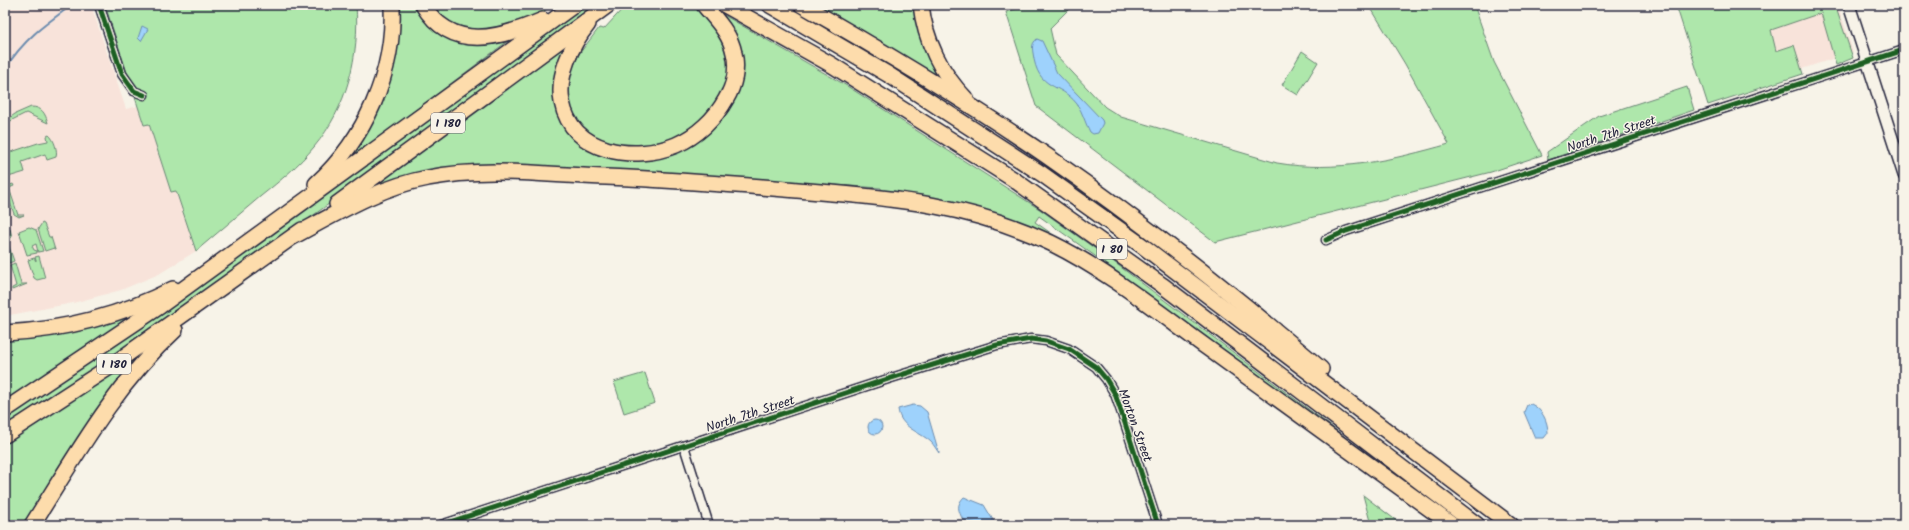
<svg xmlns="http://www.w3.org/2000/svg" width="1909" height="530" font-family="Kalam,sans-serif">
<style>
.built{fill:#f8e3da}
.green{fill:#aee7ab;stroke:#688473}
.water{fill:#9ed2fc;stroke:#6c8caf}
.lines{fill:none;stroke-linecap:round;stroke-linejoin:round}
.stream{stroke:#6c8caf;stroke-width:2}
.street-casing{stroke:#22223b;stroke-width:11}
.secondary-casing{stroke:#22223b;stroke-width:14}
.highway-casing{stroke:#22223b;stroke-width:18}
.street{stroke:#f7f3e8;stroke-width:8}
.secondary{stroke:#f7f3e8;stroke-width:11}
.highway{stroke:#fddcac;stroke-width:15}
.cycleway-casing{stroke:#f7f3e8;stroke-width:8}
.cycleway{stroke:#1b5e20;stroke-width:5}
.labels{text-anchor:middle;stroke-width:3;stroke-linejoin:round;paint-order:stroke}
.shield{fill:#f7f3e8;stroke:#62616f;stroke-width:1}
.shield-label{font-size:12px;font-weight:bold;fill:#22223b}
.street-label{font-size:13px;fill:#22223b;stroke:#f7f3e8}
</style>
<rect width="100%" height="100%" fill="#f7f3e8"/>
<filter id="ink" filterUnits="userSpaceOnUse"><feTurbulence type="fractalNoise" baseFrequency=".025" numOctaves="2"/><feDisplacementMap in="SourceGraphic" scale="8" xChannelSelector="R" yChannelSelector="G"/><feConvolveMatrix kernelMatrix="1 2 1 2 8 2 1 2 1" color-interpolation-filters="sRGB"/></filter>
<g filter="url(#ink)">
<g class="built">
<path d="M5,5h86l35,104 12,-3 6,19 5,-1 22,68 5,-1 20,60 -37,23 -38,16 -48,13 -68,13z"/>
<path d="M1004,5h24l-22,7z"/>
<path d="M1678,5h160l15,47 -145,48z"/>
</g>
<g class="green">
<path d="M105,5h251c4,50 -9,103 -42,142 -15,18 -34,34 -53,49 -22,18 -43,37 -65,55l-20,-60 -5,1 -22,-68 -5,1z"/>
<path d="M395,5h25l12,18 75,16 1,2 -161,120 17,-30z"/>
<path d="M430,5h123l-15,10h-4l-9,6 -17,6 -35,5 -31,-12z"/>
<path d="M582,5h18l-364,267 -231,158v-14z"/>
<path d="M626,5h69l10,7 26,39 -2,36 -20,28 -37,26 -17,5 -43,-1 -14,-6 -14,-9 -10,-15 -5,-11 -1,-16 3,-16 8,-18 20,-26 5,1z"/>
<path d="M814,5h106l29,80z"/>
<path d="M1028,5h45l-23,23 6,27 49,52 16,10 156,46c58,10 116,-3 172,-19l-44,-80 -36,-59h105l20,57 48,93 -51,17 -276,70 -179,-136 -30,-94z"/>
<path d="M1676,5h159l18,53 -17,7 -15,-52 -50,17 5,21 18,-6 9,29 -95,31z"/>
<path d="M722,14l125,72 194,124 73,52 338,256 -1,2 -321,-239 -91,-65 -4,6 20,14 -2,4 -171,-47 -1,-5 -47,-3 -319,-15 -149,22 214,-157 -21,43 18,58 78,20 71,-44 5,-83z"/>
<path d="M1302,51l16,11 -20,33 -16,-10z"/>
<path d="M1687,87l7,23 -146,50 -1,-8 52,-36z"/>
<path d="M31,107c11,0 14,6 17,16l-22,-10 -14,7 -7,6v-5l10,-7z"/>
<path d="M49,135c5,4 9,16 7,22l-9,3 -2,-6 -23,8 3,10 -20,6v-24l33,-11 10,-2 -1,-5z"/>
<path d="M13,184l1,2 -5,2 9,27h6l-5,2 -5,-3 -8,-24 2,-4z"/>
<path d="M42,223l2,1 5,13h2l4,13 -1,-2 -9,3 -7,-22z"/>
<path d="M29,227l7,3 7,21 -5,1 -2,-8 -4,2 2,4 3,1v2l-10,2 -8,-24z"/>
<path d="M10,229l2,8 -5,4 7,20 -5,2 -4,-14v-19z"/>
<path d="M39,256l6,22 -8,2 -3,-2 -6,-18 6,-2 2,3 -1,-4z"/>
<path d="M15,263l6,21h6l-15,6v-2l4,-2 -6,-21z"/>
<path d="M130,315l-11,10 -114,77v-63z"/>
<path d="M155,345l-125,173 -9,7h-10l-6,-9v-72z"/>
<path d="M645,373l10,30 -31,10 -10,-31z"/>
<path d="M1363,495l39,30h-31z"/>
</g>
<g class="water">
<path d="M142,26l6,3 -7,12 -3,-3z"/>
<path d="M1037,39l5,2 15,32 45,47 1,3 -5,10 -5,1 -3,-2c-5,-9 -7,-19 -13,-28 -18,-23 -39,-12 -44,-51 -1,-6 -1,-10 4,-14z"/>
<path d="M1531,404c11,5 17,17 17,29l-4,5h-9l-11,-26 3,-7z"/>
<path d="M913,405l7,1 7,6 12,41c-3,-4 -5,-8 -8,-11 -12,-11 -31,-14 -33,-33z"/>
<circle cx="875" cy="427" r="7"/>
<path d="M964,497l20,8 12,20h-18l-3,-2 -12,-3c-5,-10 -7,-15 1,-23z"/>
</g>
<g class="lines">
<path class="stream" d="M5,69c19,-30 39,-44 67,-64"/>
<g class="street-casing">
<g id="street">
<path d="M99,5l23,69 12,17 10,4"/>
<path d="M1326,240l20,-9 558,-181"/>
<path d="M684,446l25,79"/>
<path d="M441,525l447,-146 109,-34 34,-6 15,2 23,8 27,18 10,12 9,15 7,20 36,111"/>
</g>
</g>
<g class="secondary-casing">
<path id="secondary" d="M1849,5l55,170"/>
</g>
<g class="highway-casing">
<g id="highway">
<path d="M423,5c29,48 78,33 120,15"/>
<path d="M725,5l107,60 181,114 149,106 315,240"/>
<path d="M770,5l119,70 153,99 102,73 367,278"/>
<path d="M802,5c83,47 166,97 245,151 95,66 186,138 274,213"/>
<path d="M921,5c4,35 20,69 45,94"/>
<path d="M588,24c-17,21 -31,52 -26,78 10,52 73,60 114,43 21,-9 39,-26 50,-46 8,-13 12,-30 8,-46 -4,-20 -17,-32 -30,-48"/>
<path d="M316,184c49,-45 79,-111 76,-179"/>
<path d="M337,204l271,-199"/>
<path d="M294,236c43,-23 85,-49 134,-58 58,-12 119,-3 178,-1 68,3 135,8 203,14 87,7 162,14 242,52 57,28 107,69 158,106 81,59 162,117 243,176"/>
<path d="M5,333c58,-3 117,-18 168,-44"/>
<path d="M5,410l155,-104 414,-301"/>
<path d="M5,435l103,-67 194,-138"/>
<path d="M32,525c43,-68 83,-140 143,-195"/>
</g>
</g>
<use href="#street" class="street"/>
<use href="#secondary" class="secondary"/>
<use href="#highway" class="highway"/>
<g class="cycleway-casing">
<g id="cycleway">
<path d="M99,5l23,69 12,17 10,4"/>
<path d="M1326,240l20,-9 558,-181"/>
<path d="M441,525l447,-146 109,-34 34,-6 15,2 23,8 27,18 10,12 9,15 7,20 36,111"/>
</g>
</g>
<use href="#cycleway" class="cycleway"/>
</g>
</g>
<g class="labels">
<g class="shield">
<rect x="431" y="113" width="34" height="20" rx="3"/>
<rect x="1097" y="239" width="30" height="20" rx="3"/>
<rect x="97" y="354" width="34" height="20" rx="3"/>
</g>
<g class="shield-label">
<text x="448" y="127">I 180</text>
<text x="1112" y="253">I 80</text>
<text x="114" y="368">I 180</text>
</g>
<g class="street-label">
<text transform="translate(1611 133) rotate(-18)" y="5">North 7th Street</text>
<text transform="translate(750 413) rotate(-18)" y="5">North 7th Street</text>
<text transform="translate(1136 425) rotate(70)" y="5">Morton Street</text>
</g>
</g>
<rect width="1909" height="530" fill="none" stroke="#f7f3e8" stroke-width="20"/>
<rect x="10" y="10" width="1889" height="510" fill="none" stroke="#22223b" stroke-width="1.5" filter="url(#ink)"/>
</svg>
